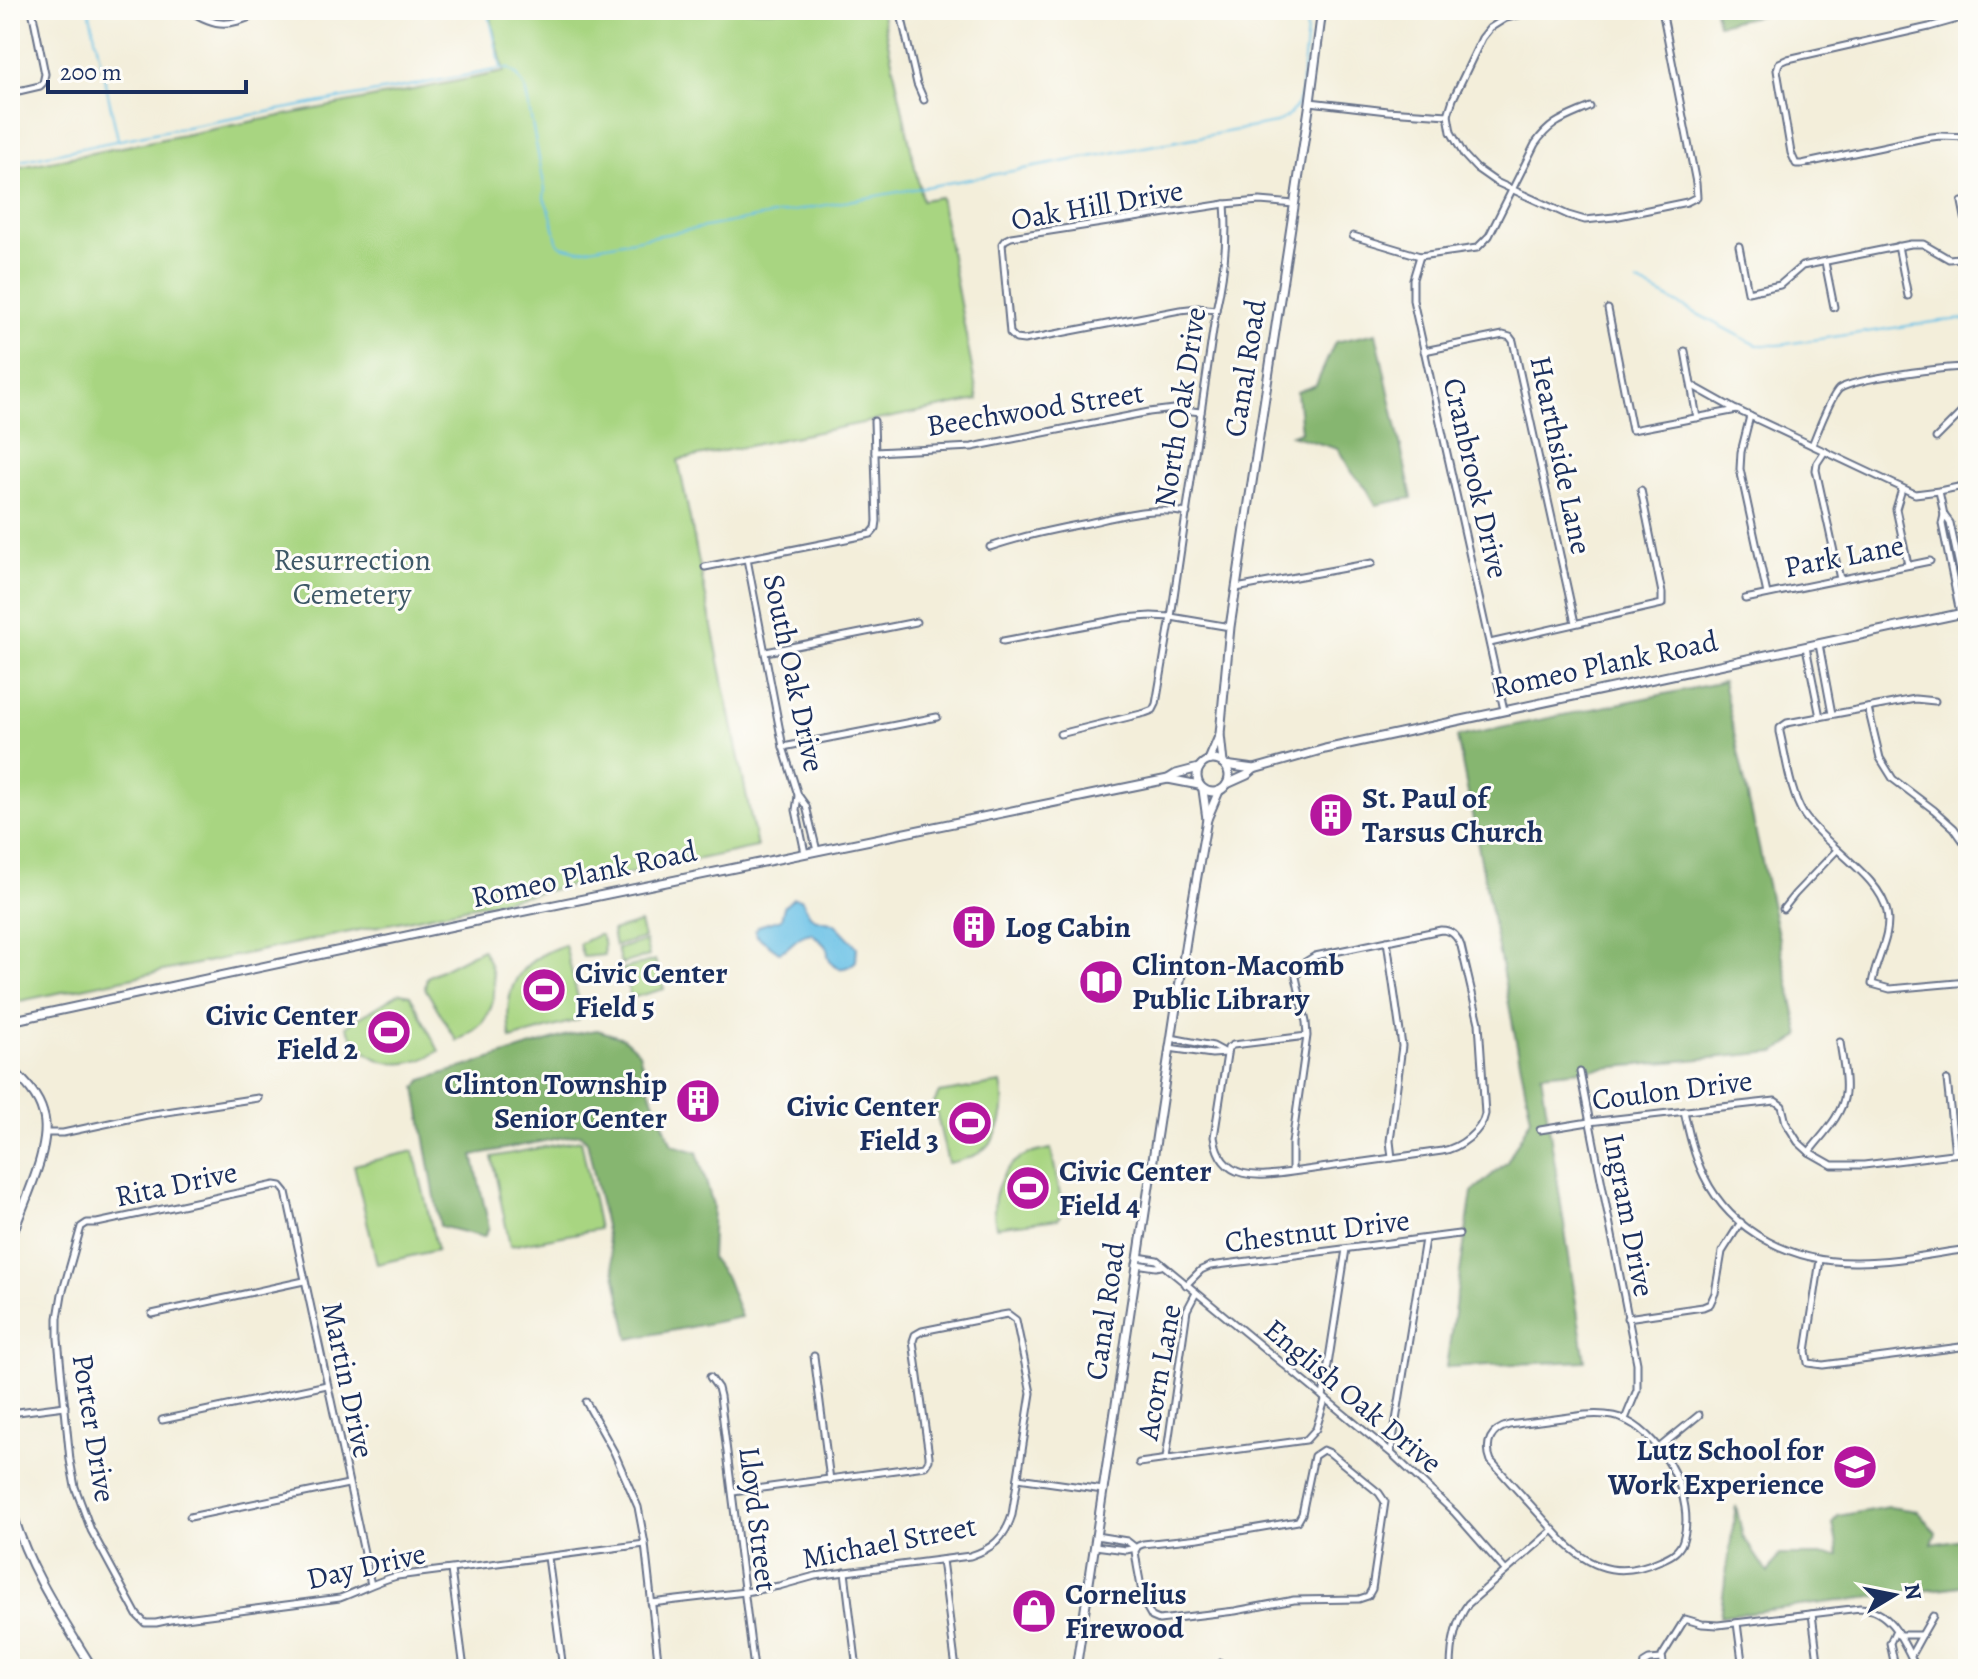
<svg xmlns="http://www.w3.org/2000/svg" width="1978" height="1679" font-family="Alegreya,serif">
<style>
.green{fill:#a8d581;stroke:#628270;stroke-width:2}
.forest{fill:#86b66f;stroke:#507266;stroke-width:2}
.water{fill:#69c1e6;stroke:#4278a2;stroke-width:2}
.lines{fill:none;stroke-linecap:round;stroke-linejoin:round}
.stream{stroke:#69c1e6;stroke-width:2}
.minor-casing{stroke:#677289;stroke-width:9}
.tertiary-casing{stroke:#677289;stroke-width:11}
.minor{stroke:#fff;stroke-width:5}
.tertiary{stroke:#fff;stroke-width:7}
.labels{text-anchor:middle;stroke-width:6;stroke-linejoin:round;paint-order:stroke}
.street-label{font-size:30px;fill:#1b2f5e;stroke:#fdfcf7}
.park-label{font-size:30px;fill:#3e5867;stroke:#fdfcf7}
.poi-label{font-size:30px;font-weight:bold;fill:#1b2f5e;stroke:#fdfcf7;text-anchor:start}
</style>
<rect width="100%" height="100%" fill="#fdfcf7"/>
<filter id="ink" filterUnits="userSpaceOnUse"><feTurbulence type="fractalNoise" baseFrequency=".0125" numOctaves="2"/><feDisplacementMap in="SourceGraphic" scale="16" xChannelSelector="R" yChannelSelector="G"/><feConvolveMatrix kernelMatrix="1 2 1 2 8 2 1 2 1" color-interpolation-filters="sRGB"/></filter>
<filter id="wash" filterUnits="userSpaceOnUse"><feTurbulence type="fractalNoise" baseFrequency=".006" numOctaves="4" result="noise"/><feDisplacementMap in="SourceGraphic" scale="32" xChannelSelector="R" yChannelSelector="G"/><feGaussianBlur stdDeviation="1.8" result="paint"/><feColorMatrix in="noise" values="0 0 0 0 0 0 0 0 0 0 0 0 0 0 0 0 0 1.4 0 .05"/><feComposite in="paint" operator="in"/></filter>
<g filter="url(#wash)">
<rect width="100%" height="100%" fill="#f3eeda"/>
<g class="green">
<path d="M489,10h392l41,190 18,-3 38,203 -300,60 79,387 -747,156v-834l494,-97z"/>
<path d="M640,923l4,15 -29,8 -3,-15z"/>
<path d="M597,935h3l3,5 1,15 -21,2 -4,-13z"/>
<path d="M645,941l4,15 -28,8 -4,-15z"/>
<path d="M565,945l17,69 -4,6 -67,19c-10,-49 6,-79 54,-94z"/>
<path d="M482,949c14,21 18,51 1,73 -7,8 -17,14 -26,19l-32,-53 2,-11z"/>
<path d="M655,960l9,29 -33,9 -8,-29z"/>
<path d="M400,993l10,2 29,56c-24,16 -56,18 -78,-3 -7,-6 -11,-15 -15,-22z"/>
<path d="M1001,1083c6,25 1,54 -22,70 -9,6 -21,8 -31,10l-14,-60 5,-10z"/>
<path d="M581,1140l18,89 -89,17 -18,-89z"/>
<path d="M1051,1149l12,61 -5,9 -62,8c-6,-25 1,-54 24,-69 9,-5 21,-7 31,-9z"/>
<path d="M414,1151l23,99 -60,14 -23,-99z"/>
</g>
<g class="forest">
<path d="M1715,10h71l-68,14z"/>
<path d="M1376,333l36,165 -36,7 -9,-16 -14,-15 -15,-25 -47,-14 10,-3 -4,-40 19,-7 19,-43z"/>
<path d="M1723,682l77,354 -25,16 -234,22 44,287 -139,6 26,-175 35,-30 24,-44 -74,-381z"/>
<path d="M597,1030l26,8 16,14 6,26 27,67 25,7 16,53 -2,53 15,20 15,39 -112,22 -42,-198 -7,-7 -107,21 16,72 -5,10 -44,-11 -24,-138 6,-8 146,-45z"/>
<path d="M1736,1506l7,31 25,36 11,-18h60l-6,-31 5,-8 51,-9 29,4 18,22 -4,11 36,-6v47l-248,31z"/>
</g>
<path class="water" d="M793,898l8,1c4,5 5,12 10,17 7,6 16,3 24,8 4,3 17,18 22,23l-1,14c-8,8 -21,12 -27,-2 -3,-7 1,-5 -3,-12 -4,-6 -10,-9 -14,-14 -18,2 -20,16 -33,19l-22,-16 -2,-5 3,-5 23,-7 3,-12z"/>
<g class="lines">
<g class="stream">
<path d="M89,10l29,129"/>
<path d="M488,10l13,58"/>
<path d="M10,163l144,-30 347,-64h8l8,6 8,13 20,101 -1,9 7,17 6,26 4,5 18,4 697,-127 12,-7 9,-11 4,-14 6,-62 -4,-16"/>
<path d="M1637,282l119,63h23l161,-24 28,-2"/>
</g>
</g>
</g>
<g filter="url(#ink)">
<g class="lines">
<g class="minor-casing">
<g id="minor">
<path d="M189,10c33,22 44,13 80,0"/>
<path d="M900,10l17,74 7,16"/>
<path d="M1156,10l21,2 11,-2"/>
<path d="M1540,10l-34,8 -16,10 -8,10 -29,61 -5,16 3,17 13,23 12,13 20,14 72,33 17,5 29,-3 73,-15 10,-5 -1,-14 -34,-173"/>
<path d="M1968,13l-7,5 -32,9 -141,32 -9,4 -2,7 14,83 5,11h6l122,-26 16,-2 28,1"/>
<path d="M10,93l30,-7 3,-3 2,-9 -13,-64"/>
<path d="M1310,102l77,9 61,4"/>
<path d="M1962,202l6,30"/>
<path d="M1353,236l67,20 57,-8 12,-12 46,-92c16,-23 30,-26 55,-37"/>
<path d="M1739,246l9,46 32,-7 22,-19 109,-22h12l26,15 19,-2"/>
<path d="M1898,246l10,50"/>
<path d="M1420,256l-7,23v21l91,410"/>
<path d="M1825,262l9,45"/>
<path d="M1608,309l24,121 105,-20 178,84 24,-3 29,-6"/>
<path d="M1216,310l-18,-2 -18,2 -156,30 -8,-1 -6,-6 -8,-89 3,-4 6,-3 214,-33 35,-3 34,3"/>
<path d="M1424,351l79,-16 7,2 3,4 62,282"/>
<path d="M1685,351l12,67"/>
<path d="M1693,386l43,24"/>
<path d="M1750,416l-9,36 -1,17 27,125"/>
<path d="M1936,438l32,-32"/>
<path d="M1812,445c5,-12 19,-49 27,-56 16,-11 107,-22 129,-22"/>
<path d="M1825,451l-8,12 -1,7 24,109"/>
<path d="M875,452l97,-5 177,-35 25,-3 27,3"/>
<path d="M1902,489l-6,20 12,56"/>
<path d="M1939,491l5,24"/>
<path d="M990,547c32,-11 65,-18 98,-24 32,-7 65,-17 99,-10"/>
<path d="M747,559l36,188 15,48 8,11 11,45"/>
<path d="M705,567l166,-33 5,-6 1,-7 -3,-100"/>
<path d="M1236,588l136,-25"/>
<path d="M1745,599l185,-38"/>
<path d="M1960,613l-18,-89 2,-9 6,8 18,85"/>
<path d="M1003,641l121,-23 27,-2 20,1 59,10"/>
<path d="M1490,643l172,-39v-11l-21,-103"/>
<path d="M1819,644l13,70"/>
<path d="M1806,647l14,70"/>
<path d="M766,652l150,-30"/>
<path d="M1935,701l-20,-2 -128,24 -7,5v4c6,25 10,61 24,83 21,31 77,62 83,97 5,25 -12,48 -15,72l18,5 78,-7"/>
<path d="M1868,708l12,50 13,21 41,31 20,18 14,20"/>
<path d="M1060,734l85,-21 8,-3 3,-6 15,-87 45,-307c8,-35 12,-69 9,-106"/>
<path d="M783,747l154,-30"/>
<path d="M798,796l-2,14 9,43"/>
<path d="M1783,909l12,-15 42,-44"/>
<path d="M1387,941l15,105 -12,95 2,17"/>
<path d="M1169,1048l43,6 14,-1 -13,-7 -42,-8"/>
<path d="M1580,1072l57,291v27l-12,29"/>
<path d="M1947,1080l8,73"/>
<path d="M1684,1111c5,23 10,45 20,65 28,58 91,87 153,86 37,0 75,-8 111,-13"/>
<path d="M1540,1130l49,-8 186,-21 7,5 4,17 12,19 11,10 23,13h32l104,-13"/>
<path d="M46,1133h17l84,-18 111,-17"/>
<path d="M1809,1152c13,-17 34,-37 36,-59 2,-16 -3,-35 -5,-51"/>
<path d="M1292,1172v-29l15,-107 -1,-14 -10,-45 6,-13 13,-8 126,-26c11,0 16,6 20,16l18,77 6,91c-3,17 -25,34 -43,37l-150,21c-34,5 -71,10 -78,-35l14,-89 5,-3 74,-9"/>
<path d="M1138,1257l19,3 234,193 64,60 50,57"/>
<path d="M1820,1260l-14,91 2,12 15,2 145,-19"/>
<path d="M1136,1264l20,3 5,-1"/>
<path d="M1186,1285l15,-15 9,-4 249,-32"/>
<path d="M152,1314l152,-33"/>
<path d="M1627,1318l76,-11 7,-3 5,-11 7,-41 19,-30"/>
<path d="M814,1356l16,124"/>
<path d="M710,1377l8,11 2,8 34,273"/>
<path d="M1323,1397l23,-148"/>
<path d="M586,1402l28,50 24,55 7,37 14,125"/>
<path d="M10,1413l55,-7"/>
<path d="M1585,1415c14,-1 30,-1 42,6 37,18 69,79 56,119 -3,11 -12,16 -22,20 -37,17 -65,12 -95,-16l-75,-83c-7,-18 0,-31 18,-36z"/>
<path d="M162,1420l165,-35"/>
<path d="M1660,1447l39,-32"/>
<path d="M1323,1450l7,3 49,40 6,9 -13,87 -4,7 -9,3 -65,1 -59,11 -76,9 -7,-3 -8,-14 -7,-38 -2,-14 3,-5 5,-2 56,-6 99,-17 4,-7 12,-58z"/>
<path d="M1391,1452l34,-213"/>
<path d="M1166,1458l21,-148 9,-17"/>
<path d="M1139,1463l167,-23 10,-11 9,-29"/>
<path d="M1018,1478l85,12"/>
<path d="M190,1517l158,-33"/>
<path d="M1095,1546l31,4 10,-2 -9,-7 -31,-5"/>
<path d="M548,1557l15,112"/>
<path d="M942,1560l14,109"/>
<path d="M451,1570l13,99"/>
<path d="M845,1572l12,97"/>
<path d="M371,1585l-85,-393 -5,-6 -6,-1 -178,38h-10l-6,4 -19,67 -4,24v21l12,121 5,27 16,43 46,85 8,8h11l14,-3 170,-22c19,-7 37,-17 57,-22l248,-32"/>
<path d="M651,1603l94,-11 34,-6 36,-10 155,-20c22,-7 35,-18 42,-41l19,-122 -15,-73 -8,-6 -6,1 -80,16 -7,4 -2,6 16,115v4l-4,6 -192,26"/>
<path d="M1812,1614l7,55"/>
<path d="M1737,1623l6,46"/>
<path d="M1895,1632l-5,11 5,23 9,1 11,-3"/>
<path d="M1898,1635h24l-11,20"/>
<path d="M1922,1635l11,-19"/>
<path d="M1221,1663l1,6"/>
<path d="M1451,1669c0,-23 3,-46 17,-65l85,-74"/>
<path d="M1643,1669l1,-6 5,-3 13,-1"/>
<path d="M1664,1669l-2,-13 23,-37 17,5 16,1 142,-17c32,1 44,36 57,61"/>
</g>
</g>
<g class="tertiary-casing">
<g id="tertiary">
<circle cx="1213" cy="776" r="16"/>
<path d="M1209,760l11,-26"/>
<path d="M1223,763l-3,-29 10,-107 80,-525 12,-92"/>
<path d="M1225,765l29,4"/>
<path d="M1168,779l31,6"/>
<path d="M1227,784l20,-9 7,-6 71,-20 643,-137"/>
<path d="M1203,790l4,29"/>
<path d="M10,1021l471,-101 687,-141 8,-5 23,-6"/>
<path d="M10,1067c13,13 28,27 33,46 11,33 -22,94 -33,128"/>
<path d="M10,1490c2,8 1,16 3,24 16,56 50,106 80,155"/>
<path d="M1076,1669l112,-741 19,-109 12,-28"/>
</g>
</g>
<use href="#minor" class="minor"/>
<use href="#tertiary" class="tertiary"/>
</g>
</g>
<defs>
<g id="building-disc" transform="scale(2.3)"><circle r="9.5" fill="#b5179e" stroke="#fdfcf7"/><path d="M-4-6H4V6H1V3H-1V6H-4ZM-2.5-4.3h1.7v1.8h-1.7ZM.8-4.3h1.7v1.8H.8ZM-2.5-1h1.7V.8h-1.7ZM.8-1h1.7V.8H.8Z" fill="#fff"/></g>
<g id="library-disc" transform="scale(2.3)"><circle r="9.5" fill="#b5179e" stroke="#fdfcf7"/><path d="M-6-4Q-3-5.5-.7-3.5V5Q-3 3-6 4ZM6-4Q3-5.5 .7-3.5V5Q3 3 6 4Z" fill="#fff"/></g>
<g id="stadium-disc" transform="scale(2.3)"><circle r="9.5" fill="#b5179e" stroke="#fdfcf7"/><path d="M0-5a6.5 5 0 1 0 0 10a6.5 5 0 1 0 0-10ZM-3.5-1.8h7v3.6h-7Z" fill="#fff"/></g>
<g id="school-disc" transform="scale(2.3)"><circle r="9.5" fill="#b5179e" stroke="#fdfcf7"/><path d="M0-5L7-2L0 1L-7-2ZM-4 1L0 2.5L4 1V4Q0 6-4 4Z" fill="#fff"/></g>
<g id="shop-disc" transform="scale(2.3)"><circle r="9.5" fill="#b5179e" stroke="#fdfcf7"/><path d="M-5-2.5h2.3a2.7 3.5 0 0 1 5.4 0H5L5.5 6h-11ZM-1.5-2.5h3a1.5 2.3 0 0 0-3 0Z" fill="#fff"/></g>
</defs>
<g fill-rule="evenodd">
<use href="#building-disc" x="1331" y="815"/>
<use href="#building-disc" x="974" y="927"/>
<use href="#library-disc" x="1101" y="982"/>
<use href="#stadium-disc" x="544" y="990"/>
<use href="#stadium-disc" x="389" y="1032"/>
<use href="#building-disc" x="698" y="1101"/>
<use href="#stadium-disc" x="970" y="1123"/>
<use href="#stadium-disc" x="1028" y="1188"/>
<use href="#school-disc" x="1855" y="1467"/>
<use href="#shop-disc" x="1034" y="1611"/>
</g>
<g class="labels">
<g class="street-label">
<text transform="translate(1097 205) rotate(-10)" y="10">Oak Hill Drive</text>
<text transform="translate(1245 368) rotate(-81)" y="10">Canal Road</text>
<text transform="translate(1180 407) rotate(-81)" y="10">North Oak Drive</text>
<text transform="translate(1035 409) rotate(-9)" y="10">Beechwood Street</text>
<text transform="translate(1561 455) rotate(78)" y="10">Hearthside Lane</text>
<text transform="translate(1476 478) rotate(77)" y="10">Cranbrook Drive</text>
<text transform="translate(1844 556) rotate(-11)" y="10">Park Lane</text>
<text transform="translate(1605 664) rotate(-12)" y="10">Romeo Plank Road</text>
<text transform="translate(794 673) rotate(78)" y="10">South Oak Drive</text>
<text transform="translate(584 874) rotate(-12)" y="10">Romeo Plank Road</text>
<text transform="translate(1672 1090) rotate(-7)" y="10">Coulon Drive</text>
<text transform="translate(176 1184) rotate(-12)" y="10">Rita Drive</text>
<text transform="translate(1629 1215) rotate(79)" y="10">Ingram Drive</text>
<text transform="translate(1317 1231) rotate(-7)" y="10">Chestnut Drive</text>
<text transform="translate(1105 1311) rotate(-82)" y="10">Canal Road</text>
<text transform="translate(1159 1372) rotate(-80)" y="10">Acorn Lane</text>
<text transform="translate(348 1380) rotate(78)" y="10">Martin Drive</text>
<text transform="translate(1353 1396) rotate(40)" y="10">English Oak Drive</text>
<text transform="translate(94 1428) rotate(81)" y="10">Porter Drive</text>
<text transform="translate(758 1519) rotate(83)" y="10">Lloyd Street</text>
<text transform="translate(889 1542) rotate(-11)" y="10">Michael Street</text>
<text transform="translate(366 1566) rotate(-13)" y="10">Day Drive</text>
</g>
<g class="park-label">
<text x="352" y="570">Resurrection<tspan x="352" dy="34">Cemetery</tspan></text>
</g>
<g class="poi-label">
<text x="1362" y="808">St. Paul of<tspan x="1362" dy="34">Tarsus Church</tspan></text>
<text x="1005" y="937">Log Cabin</text>
<text x="1132" y="975">Clinton-Macomb<tspan x="1132" dy="34">Public Library</tspan></text>
<text x="575" y="983">Civic Center<tspan x="575" dy="34">Field 5</tspan></text>
<text x="358" y="1025" text-anchor="end">Civic Center<tspan x="358" dy="34">Field 2</tspan></text>
<text x="667" y="1094" text-anchor="end">Clinton Township<tspan x="667" dy="34">Senior Center</tspan></text>
<text x="939" y="1116" text-anchor="end">Civic Center<tspan x="939" dy="34">Field 3</tspan></text>
<text x="1059" y="1181">Civic Center<tspan x="1059" dy="34">Field 4</tspan></text>
<text x="1824" y="1460" text-anchor="end">Lutz School for<tspan x="1824" dy="34">Work Experience</tspan></text>
<text x="1065" y="1604">Cornelius<tspan x="1065" dy="34">Firewood</tspan></text>
</g>
</g>
<rect width="1978" height="1679" fill="none" stroke="#fdfcf7" stroke-width="40"/>
<g transform="translate(1894 1595) rotate(80)" stroke="#fdfcf7" stroke-width="6" paint-order="stroke">
<path d="M0-6L14 30L0 20L-14 30Z" fill="#1b2f5e"/>
<text y="-12" font-size="22" font-weight="bold" text-anchor="middle" fill="#1b2f5e">N</text>
</g>
<path d="M48 80v12h198v-12" fill="none" stroke="#1b2f5e" stroke-width="4"/>
<text x="60" y="80" font-size="24" fill="#1b2f5e" stroke="#fdfcf7" stroke-width="6" paint-order="stroke">200 m</text>
</svg>
